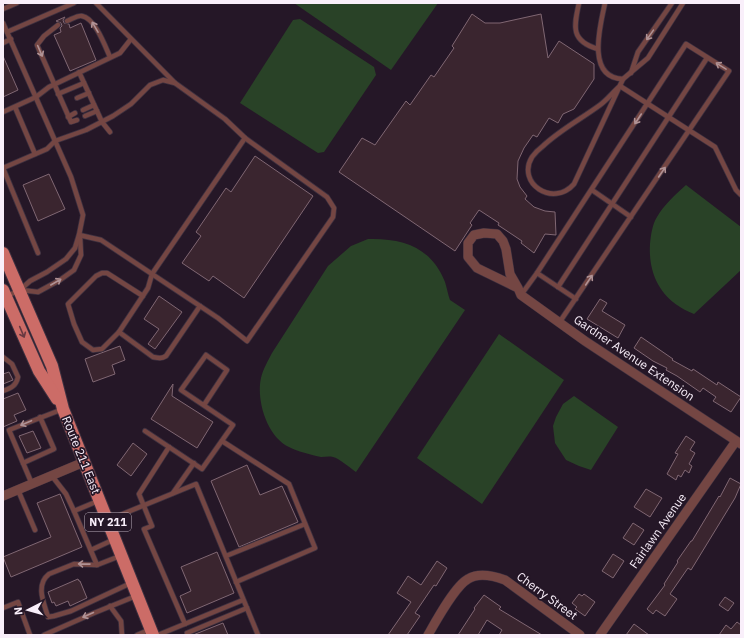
<svg xmlns="http://www.w3.org/2000/svg" width="744" height="638" font-family="'IBM Plex Sans',sans-serif">
<style>
.green{fill:#294227}
.building{fill:#3a252f;stroke:#806773}
.lines{fill:none;stroke-linecap:round;stroke-linejoin:round}
.lane-casing{stroke:#3e3140;stroke-width:6}
.street-casing{stroke:#3e3140;stroke-width:10}
.primary-casing{stroke:#3e3140;stroke-width:14}
.lane{stroke:#744643;stroke-width:4.5}
.street{stroke:#744643;stroke-width:9}
.primary{stroke:#cc6c67;stroke-width:12}
.oneway{stroke:#b09295}
.oneway2{stroke:#683941}
.labels{text-anchor:middle;stroke-width:3.5;stroke-linejoin:round;paint-order:stroke}
.shield{fill:#251727;stroke:#b9aebb;stroke-width:1}
.shield-label{font-size:11px;font-weight:bold;fill:#f9effa}
.street-label{font-size:12px;fill:#f9effa;stroke:#251727}
</style>
<rect width="100%" height="100%" fill="#251727"/>
<g class="green">
<path d="M294,3h144l-47,67z"/>
<path d="M300,19l74,48 2,8 -52,77 -6,1 -78,-50 53,-83z"/>
<path d="M686,185l55,42v43l-47,44c-31,-12 -46,-37 -44,-70 1,-9 2,-19 7,-27 7,-12 18,-22 29,-32z"/>
<path d="M368,239c35,-1 63,8 77,43 2,6 3,13 5,18l15,10 -109,162c-6,-4 -17,-14 -23,-15 -4,-1 -8,0 -12,0 -9,-2 -25,-6 -32,-10 -22,-10 -33,-47 -28,-69 2,-9 7,-17 11,-25l56,-87 23,-20z"/>
<path d="M499,334l65,46 -82,124 -65,-46z"/>
<path d="M574,396l44,31 -27,43 -12,-4 -13,-6 -11,-17 -2,-17 3,-9 7,-13z"/>
</g>
<g class="building">
<path d="M472,14l13,9h15l41,-9 7,44 11,-17 35,23v15l-20,30 -11,5 -5,9 -9,-5 -12,19 -4,-2 -9,13 -6,13 -1,18 3,8 7,9 -2,3 9,8 11,4 10,1 1,23 -11,-1 -11,19 -13,-10 1,-2 -24,-16 1,-2 -20,-13 -9,13 2,2 -17,26 -116,-79 23,-34 13,7 31,-44 4,4 21,-30 3,2 20,-29 -2,-2z"/>
<path d="M65,17l-2,3 1,3 5,1 1,4 11,-5 15,37 -26,11 -16,-36 7,-3 -1,-4 2,-2 -1,-3 -5,-2z"/>
<path d="M3,56l15,34 -15,7z"/>
<path d="M255,156l58,40 -69,102 -31,-22 -4,5 -27,-18 19,-27 -5,-4 30,-44 5,4z"/>
<path d="M49,174l16,35 -27,12 -15,-36z"/>
<path d="M159,296l23,16 -27,37 -7,-5 11,-15 -15,-10z"/>
<path d="M600,299l7,4 -5,8 23,14 -7,13 -31,-19z"/>
<path d="M641,337l32,22 -1,1 20,11 1,-2 24,16 1,-3 23,15 -10,15 -18,-11 3,-4 -13,-9 -3,4 -23,-16 -11,-6 1,-2 -14,-7 -19,-13z"/>
<path d="M120,346l5,14 -13,5 3,9 -22,8 -8,-23z"/>
<path d="M9,372l4,8 -10,4v-10z"/>
<path d="M173,384l-1,12 41,26 -16,26 -46,-29z"/>
<path d="M18,393l8,17 -12,5 3,6 -14,6v-28z"/>
<path d="M33,431l8,17 -14,5 -8,-17z"/>
<path d="M686,436l9,6 -5,8 5,3 -6,11 3,2 -3,7 -4,-3 -4,7 -3,-2 -2,5 -9,-6 11,-20 -3,-1z"/>
<path d="M133,443l14,11 -16,22 -14,-11z"/>
<path d="M247,465l13,30 22,-9 16,36 -59,25 -28,-66z"/>
<path d="M730,478l11,6 -6,14 -44,72 -3,-2 -18,26 7,5 -12,17 -9,-6 -3,4 -6,-5 18,-24 -1,-1 14,-22 -1,-1 14,-20h1l27,-45 1,1z"/>
<path d="M646,489l16,9 -12,19 -16,-10z"/>
<path d="M60,494l22,53 -71,30 -8,-20 48,-20 -14,-34z"/>
<path d="M633,523l11,7 -10,15 -11,-7z"/>
<path d="M217,552l17,41 -47,20 -7,-17 11,-5 -10,-24z"/>
<path d="M613,554l11,7 -11,17 -11,-7z"/>
<path d="M437,561l10,7 -11,18 -2,-1 -19,28 5,3 -13,19h-19l23,-33 -14,-9 11,-17 13,9z"/>
<path d="M78,579l1,2h1l7,17 -17,8 -2,-5 -12,5 -2,-4 -2,1 -4,-11z"/>
<path d="M579,594l3,2 2,-2 11,8 -10,14 -10,-7 2,-2 -5,-4z"/>
<path d="M484,595l17,12 -2,2 43,26h-43l3,-5 -15,-10 -9,15h-20l17,-26 -1,-1z"/>
<path d="M725,597l9,6 -6,8 -9,-6z"/>
<path d="M737,622l4,3v10h-22l7,-10 5,4z"/>
<path d="M223,623l5,12h-35z"/>
<path d="M634,624l15,11h-23z"/>
</g>
<g class="lines">
<g class="lane-casing">
<g id="lane">
<path d="M96,3l79,80"/>
<path d="M579,3c-5,23 -9,38 19,46"/>
<path d="M605,3c-5,23 -19,75 18,76"/>
<path d="M3,9l14,-6"/>
<path d="M67,21c5,-2 11,-6 15,-5 13,2 23,30 28,41"/>
<path d="M3,23l68,154 12,38 -4,20 -4,13 -9,11 -19,13 -17,9 -10,9 -13,6"/>
<path d="M58,25l-14,11 -7,9 34,77 6,-2"/>
<path d="M7,32l67,-29"/>
<path d="M3,43l8,-4"/>
<path d="M79,72l23,50 8,10"/>
<path d="M631,73l7,-21 34,-49"/>
<path d="M620,86c-7,6 -13,14 -20,19 -19,14 -40,25 -57,41 -4,3 -8,7 -11,11 -16,26 21,51 42,27l49,-105 25,-21 35,-55"/>
<path d="M620,86l95,61 21,43 5,5"/>
<path d="M58,94l26,-11"/>
<path d="M77,98l12,-5"/>
<path d="M15,107l20,47"/>
<path d="M83,110l11,-5"/>
<path d="M3,112l33,-15 13,-10 71,-34 11,-14"/>
<path d="M85,116l12,-5"/>
<path d="M68,117l7,-4"/>
<path d="M3,168l44,-19 8,-8 31,-11 27,-14 18,-12 19,-19 13,-5 12,3 50,36 20,19 -93,136 -4,14 -29,44 34,25c5,1 8,2 13,-1l34,-50"/>
<path d="M3,168l35,85"/>
<path d="M592,190l39,27"/>
<path d="M79,235l22,5 117,78 29,23 86,-124 1,-9 -7,-11 -82,-59"/>
<path d="M537,273l39,26"/>
<path d="M558,287l149,-229"/>
<path d="M21,290l17,2 22,-12 14,-10 7,-15 -1,-19"/>
<path d="M521,295l16,-22 149,-229 43,27 -170,252"/>
<path d="M119,332l-17,17 -9,1 -11,-8 -8,-18 -6,-20 28,-28 6,-3h5l36,23"/>
<path d="M3,357l9,7 6,13c-2,9 -7,11 -15,14"/>
<path d="M145,431l57,38 31,-44 -52,-35 25,-35 21,15 -23,35"/>
<path d="M222,441l67,43 26,64 -79,34"/>
<path d="M169,447l-30,47 13,32 -8,3 41,95"/>
<path d="M23,463l31,-14 -14,-32"/>
<path d="M52,476l14,18 8,17"/>
<path d="M32,484l-23,-54 54,-21"/>
<path d="M18,490l17,40"/>
<path d="M173,493l21,-30"/>
<path d="M108,520l88,-36 62,151"/>
<path d="M91,550l24,-11"/>
<path d="M120,556l-23,9 -23,-1 -25,10c-14,11 -5,29 -1,43l6,-1 17,-5 60,-28"/>
<path d="M226,556l79,-32"/>
<path d="M97,565l-23,-54 24,-10"/>
<path d="M110,606l11,15 1,14"/>
<path d="M3,608l15,-6 12,33"/>
<path d="M44,635l50,-22 42,-17"/>
<path d="M137,635l14,-6"/>
<path d="M158,635l85,-35"/>
<path d="M188,635l-1,-2 60,-25"/>
</g>
</g>
<g class="street-casing">
<g id="street">
<path d="M518,288l-41,-20 -9,-11v-14l6,-8 10,-2 13,1 6,7 3,8 4,25 8,14 3,7 64,46 156,103"/>
<path d="M3,496l81,-34"/>
<path d="M428,635c8,-14 27,-49 40,-56 11,-7 26,-3 37,1l75,55"/>
<path d="M600,635l136,-194"/>
</g>
</g>
<g class="primary-casing">
<g id="primary">
<path d="M3,253l49,113 11,43 90,226"/>
<path d="M3,290l36,81 18,28"/>
</g>
</g>
<use href="#lane" class="lane"/>
<use href="#street" class="street"/>
<use href="#primary" class="primary"/>
</g>
<defs><path id="oneway-shaft" d="M-6 0H5M1.5-3L5.5 0L1.5 3" fill="none" stroke-width="1.6" stroke-linecap="round" stroke-linejoin="round"/></defs>
<g class="oneway">
<use href="#oneway-shaft" transform="translate(95 27) rotate(-120)"/>
<use href="#oneway-shaft" transform="translate(650 35) rotate(125)"/>
<use href="#oneway-shaft" transform="translate(40 51) rotate(67)"/>
<use href="#oneway-shaft" transform="translate(721 66) rotate(-148)"/>
<use href="#oneway-shaft" transform="translate(638 119) rotate(123)"/>
<use href="#oneway-shaft" transform="translate(662 172) rotate(-56)"/>
<use href="#oneway-shaft" transform="translate(589 280) rotate(-56)"/>
<use href="#oneway-shaft" transform="translate(56 282) rotate(-30)"/>
<use href="#oneway-shaft" transform="translate(26 423) rotate(157)"/>
<use href="#oneway-shaft" transform="translate(84 564) rotate(-179)"/>
<use href="#oneway-shaft" transform="translate(88 615) rotate(156)"/>
</g>
<use class="oneway2" href="#oneway-shaft" transform="translate(22 332) rotate(67)"/>
<g class="labels">
<rect class="shield" x="85" y="513" width="46" height="18" rx="3"/>
<g class="shield-label">
<text x="108" y="526">NY 211</text>
</g>
<g class="street-label">
<text transform="translate(634 358) rotate(34)" y="4">Gardner Avenue Extension</text>
<text transform="translate(81 455) rotate(68)" y="4">Route 211 East</text>
<text transform="translate(658 531) rotate(-55)" y="4">Fairlawn Avenue</text>
<text transform="translate(547 596) rotate(36)" y="4">Cherry Street</text>
</g>
</g>
<rect width="744" height="638" fill="none" stroke="#f9effa" stroke-width="8"/>
<g transform="translate(28 610) rotate(264)" stroke="#251727" stroke-width="3" paint-order="stroke">
<path d="M0-3L7 15L0 10L-7 15Z" fill="#f9effa"/>
<text y="-6" font-size="11" font-weight="bold" text-anchor="middle" fill="#f9effa">N</text>
</g>
</svg>
